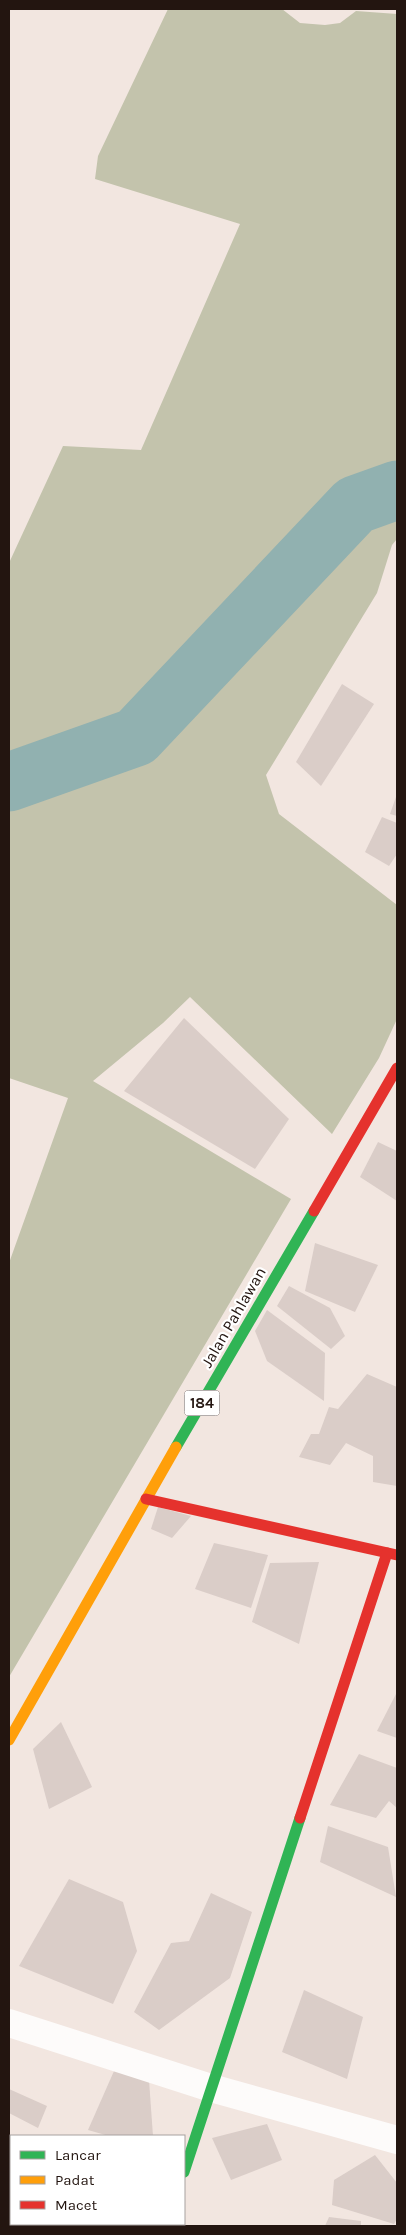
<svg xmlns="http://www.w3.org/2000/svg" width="406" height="2235" font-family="Karla,sans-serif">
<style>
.forest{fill:#c3c3ac}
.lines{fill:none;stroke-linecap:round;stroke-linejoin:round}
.river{stroke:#91b1b0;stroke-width:59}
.building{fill:#dacdc8}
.street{stroke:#fdfbfa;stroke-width:28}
.fast{stroke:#30b455;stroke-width:11}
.slow{stroke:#ff9f0a;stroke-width:11}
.jam{stroke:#e5322d;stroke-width:11}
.labels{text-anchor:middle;stroke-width:4.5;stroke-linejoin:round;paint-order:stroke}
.shield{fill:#fff;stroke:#655b58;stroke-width:1}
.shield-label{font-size:15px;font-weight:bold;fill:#231510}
.street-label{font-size:16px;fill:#231510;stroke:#fff}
</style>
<rect width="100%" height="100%" fill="#f2e6e0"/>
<path class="forest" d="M168,9h114l18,14 25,2 15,-2 16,-12 41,3v525l-5,6 -15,48 -111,182 13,39 118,91v114l-18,39 -47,76 -142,-137 -27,26 -70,58 198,118 -282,478v-414l59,-165 -59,-20v-515l54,-117 78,4 99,-226 -145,-45 3,-23z"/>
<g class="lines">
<path class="river" d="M9,782l127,-45 219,-232 42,-15"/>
</g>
<g class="building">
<path d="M342,684l32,20 -53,82 -25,-24z"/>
<path d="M397,794v22l-7,-2z"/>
<path d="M382,817l15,6v31l-8,12 -24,-14z"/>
<path d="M184,1018l105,101 -34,50 -131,-78z"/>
<path d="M378,1142l19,9v50l-37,-24z"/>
<path d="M315,1243l63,22 -23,47 -50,-21z"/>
<path d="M289,1286l41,22 15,28 -14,13 -54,-43z"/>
<path d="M267,1310l58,43 -1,48 -57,-40 -12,-30z"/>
<path d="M367,1374l30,13v99l-24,-4v-26l-27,-13 -16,22 -31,-8 12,-23h8l10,-27 9,2z"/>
<path d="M158,1507l33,9 -19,22 -21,-9z"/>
<path d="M214,1543l54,12 -17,53 -56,-19z"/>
<path d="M319,1562l-20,82 -47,-22 18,-59z"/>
<path d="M397,1692v46l-20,-7z"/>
<path d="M61,1722l31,65 -43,22 -16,-60z"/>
<path d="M359,1754l38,14v40l-8,-7 -13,17 -46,-13z"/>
<path d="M328,1826l60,21 8,50 -76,-35z"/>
<path d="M69,1879l54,23 14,49 -24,53 -94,-38z"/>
<path d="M211,1893l41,19 -22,66 -71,52 -25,-18 37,-69 18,-2z"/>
<path d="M304,1990l59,27 -16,62 -65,-27z"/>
<path d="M114,2071l35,9 4,56h-44l-21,-6z"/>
<path d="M9,2089l38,17 -9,22 -29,-15z"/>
<path d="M267,2124l15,36 -51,20 -19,-42z"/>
<path d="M375,2155l22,28v36l-3,5 -62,-19 2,-25z"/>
<path d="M329,2217l32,4v5h-36z"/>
</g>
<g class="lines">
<g class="street">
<path d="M9,2023l202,65 186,52"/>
<path d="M166,2226l1,-2"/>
</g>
<g class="fast">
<path d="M176,1447l138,-236"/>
<path d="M184,2172l116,-354"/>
</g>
<path class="slow" d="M9,1740l167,-293"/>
<g class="jam">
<path d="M314,1211l83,-143"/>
<path d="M146,1499l251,56"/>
<path d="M300,1818l87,-265"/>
</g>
</g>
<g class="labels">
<rect class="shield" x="184.5" y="1390.5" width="35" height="25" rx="4"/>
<g class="shield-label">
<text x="202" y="1408">184</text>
</g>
<g class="street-label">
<text transform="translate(233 1317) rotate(-60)" y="6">Jalan Pahlawan</text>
</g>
</g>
<rect width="406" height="2235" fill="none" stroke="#231510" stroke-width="20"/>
<rect x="10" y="2135" width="175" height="90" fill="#ffffff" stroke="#a7a19f"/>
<rect x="20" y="2151" width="25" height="8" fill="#30b455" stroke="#a7a19f"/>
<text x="55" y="2160" font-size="15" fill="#231510">Lancar</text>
<rect x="20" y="2176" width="25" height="8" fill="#ff9f0a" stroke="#a7a19f"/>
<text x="55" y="2185" font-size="15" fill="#231510">Padat</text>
<rect x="20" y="2201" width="25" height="8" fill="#e5322d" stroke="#a7a19f"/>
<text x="55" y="2210" font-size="15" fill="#231510">Macet</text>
</svg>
